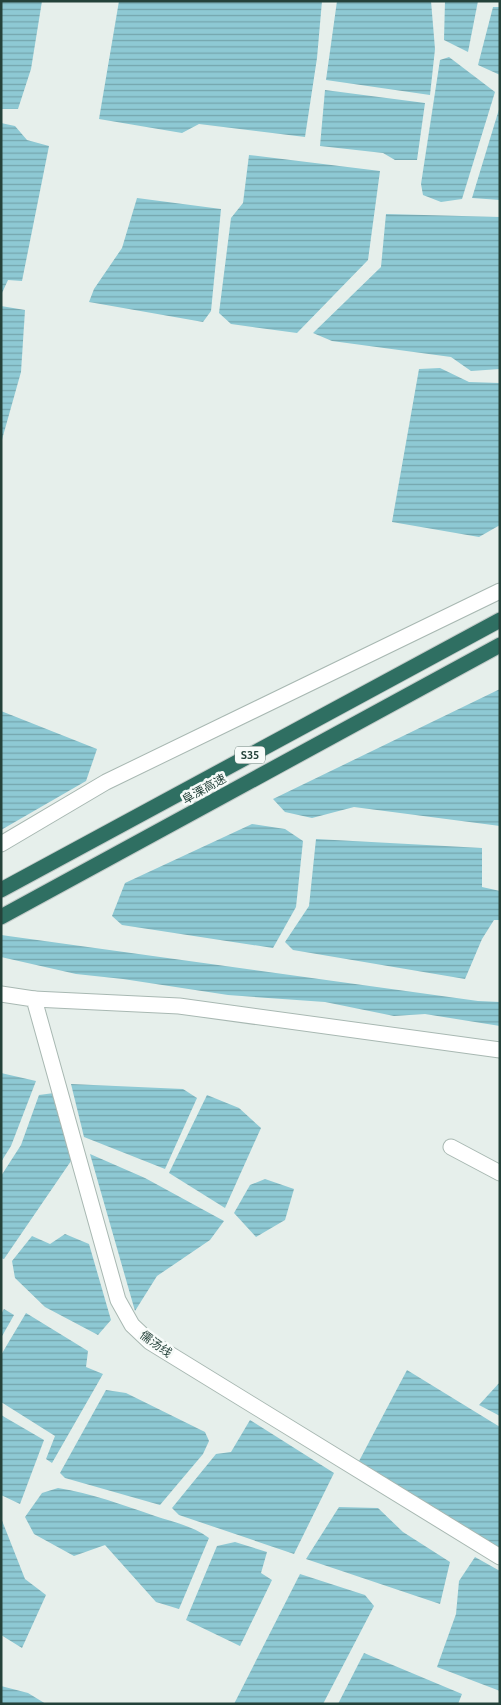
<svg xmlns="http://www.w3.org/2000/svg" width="501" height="1705" font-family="Ubuntu,'Noto Sans SC',sans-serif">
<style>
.water{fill:url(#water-rules)}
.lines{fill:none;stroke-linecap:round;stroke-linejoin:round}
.minor-casing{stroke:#a8b8b2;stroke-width:17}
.highway-casing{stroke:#c2cac8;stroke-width:17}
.minor{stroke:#fff;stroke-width:15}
.highway{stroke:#2f6f62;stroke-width:15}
.labels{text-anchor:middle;stroke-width:5;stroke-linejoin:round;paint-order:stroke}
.shield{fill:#f7fbf9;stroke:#637a73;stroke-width:1}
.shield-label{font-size:11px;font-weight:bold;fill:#24423a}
.street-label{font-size:12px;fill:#24423a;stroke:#f7fbf9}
</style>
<defs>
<pattern id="water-rules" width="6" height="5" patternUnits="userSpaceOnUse" patternTransform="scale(1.25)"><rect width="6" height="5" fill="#8ec9d4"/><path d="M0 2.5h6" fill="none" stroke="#74a5ad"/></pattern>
</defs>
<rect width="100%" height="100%" fill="#e6efeb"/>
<g class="water">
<path d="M1,1h41l-11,68 -13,40h-17z"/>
<path d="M119,1h203l-5,57 -12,79 -106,-13 -17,9 -83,-14z"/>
<path d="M337,1h94l4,48 -5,46 -104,-15z"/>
<path d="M445,1h33l-10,51 -24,-12z"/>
<path d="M493,7h7v68l-22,-10z"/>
<path d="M449,57l46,35 -33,107 -21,3 -18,-7 -2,-11 19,-124z"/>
<path d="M325,90l100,13 -8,57h-22l-12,-7 -63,-7z"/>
<path d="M500,106v94l-28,-2z"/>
<path d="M1,123l14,3 12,14 22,6 -27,135 -14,-1 -6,13z"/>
<path d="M249,155l131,16 -12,89 -71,73 -66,-9 -12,-11 12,-95 12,-15z"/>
<path d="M137,198l84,11 -10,102 -8,11 -114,-20 5,-13 28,-41z"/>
<path d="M386,214l114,3v152l-29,2 -20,-14 -119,-16 -19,-8 68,-66z"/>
<path d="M1,306l24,4 -4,62 -20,71z"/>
<path d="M440,368l29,14 31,1v142l-21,12 -87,-15 27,-153z"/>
<path d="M500,689v137l-146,-19 -42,11 -27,-6 -12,-13z"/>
<path d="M1,711l96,38 -11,32 -85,49z"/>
<path d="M252,824l33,5 18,12 -7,66 -23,41 -151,-23 -10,-9 13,-33z"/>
<path d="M316,839l166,9v39l18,4v29h-6l-12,19 -17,40 -172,-29 -8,-8 24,-36z"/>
<path d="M1,935l477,66 22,1v24l-75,-12 -31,2 -69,-14 -97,-7 -105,-16 -47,-5 -75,-17z"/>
<path d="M1,1073l35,8 -25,65 -10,16z"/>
<path d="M71,1084l112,5 14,9 -32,71 -81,-32z"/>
<path d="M54,1093l17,68 -67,98 -3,-1v-82l20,-31 18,-50z"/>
<path d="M207,1095l32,13 22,20 -36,80 -56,-35z"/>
<path d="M90,1154l55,24 79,43 -14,19 -53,36 -22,35z"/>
<path d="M265,1179l29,10 -9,31 -29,17 -22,-24 16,-28z"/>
<path d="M65,1234l24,10 22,76 -13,15 -53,-28 -30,-29 -3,-17 20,-25 18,8z"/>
<path d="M4,1309l10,6 -13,23v-24z"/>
<path d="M26,1313l62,38 -2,16 17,7 -51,89 -6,-4 9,-23 -54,-34v-47z"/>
<path d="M407,1370l93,57v121l-142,-85z"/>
<path d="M500,1382v34l-21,-11z"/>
<path d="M106,1390l20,3 79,39 4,9 -6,13 -43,51 -95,-27 -5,-5z"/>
<path d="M1,1415l43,25 -24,64 -19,-9z"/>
<path d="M250,1420l84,53 -40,81 -115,-39 -7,-7 44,-54 15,-2z"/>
<path d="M58,1488c33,5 65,17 97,28 18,6 38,10 54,22l-30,71 -23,-7 -51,-57 -31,11 -40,-22 -9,-17 17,-24z"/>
<path d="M339,1507l39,1 25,24 47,30 -10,42 -134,-45z"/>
<path d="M1,1518l24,61 21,16 -24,53 -21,-13z"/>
<path d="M235,1542l32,10 -6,21 11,7 -32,66 -54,-26 31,-74z"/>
<path d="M475,1557l25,14v120l-63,-24 19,-53 3,-33z"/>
<path d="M300,1574l65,21 9,11 -51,98h-89z"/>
<path d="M364,1653l98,41 -4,10h-120z"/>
<path d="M1,1686l27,7 18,11h-45z"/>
</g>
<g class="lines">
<g class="minor-casing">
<g id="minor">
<path d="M1,844l105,-62 394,-191"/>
<path d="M1,994l33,5 84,301 14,25 18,17 350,215"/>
<path d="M34,999l145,7 321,44"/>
<path d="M451,1147l49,26"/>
</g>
</g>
<g class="highway-casing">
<g id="highway">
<path d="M1,890l499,-270"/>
<path d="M1,917l499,-272"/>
</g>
</g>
<use href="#minor" class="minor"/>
<use href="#highway" class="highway"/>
</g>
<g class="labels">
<rect class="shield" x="235" y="746.5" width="30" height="17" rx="4"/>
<g class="shield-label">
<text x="250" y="759">S35</text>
</g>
<g class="street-label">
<text transform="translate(204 789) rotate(-29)" y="4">阜溧高速</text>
<text transform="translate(156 1344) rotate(36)" y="4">儒汤线</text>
</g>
</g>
<rect width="501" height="1705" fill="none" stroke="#24423a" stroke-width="5"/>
</svg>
